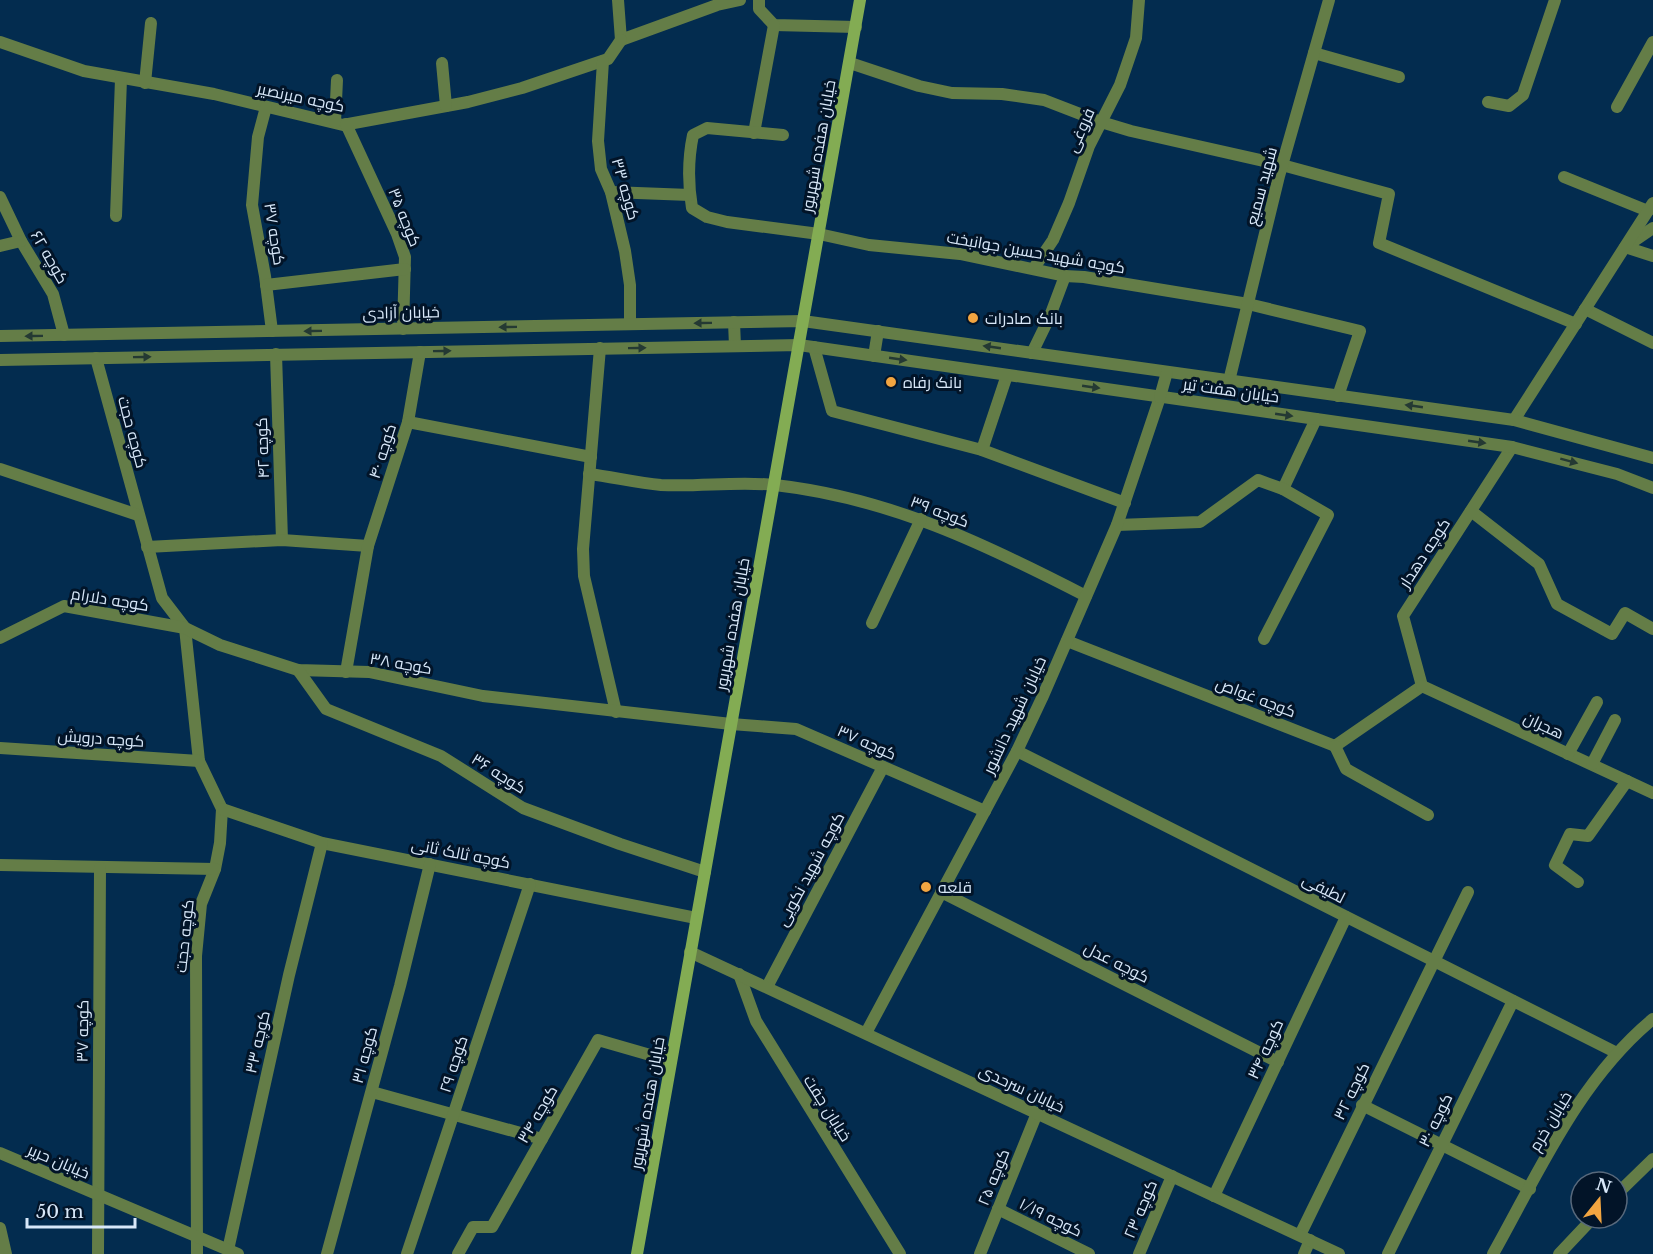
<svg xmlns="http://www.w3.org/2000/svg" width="1653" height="1254" font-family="'Libre Baskerville',Cairo,serif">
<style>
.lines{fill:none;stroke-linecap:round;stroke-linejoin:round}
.minor{stroke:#647d47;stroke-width:12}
.tertiary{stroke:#647d47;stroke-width:12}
.secondary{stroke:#83ac53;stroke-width:12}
.oneway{fill:#243933}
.poi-dot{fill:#f2a541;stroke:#021428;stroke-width:2}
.labels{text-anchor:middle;stroke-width:6;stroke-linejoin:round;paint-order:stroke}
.street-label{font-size:16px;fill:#d8e8f9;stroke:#021428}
.poi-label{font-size:16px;fill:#d8e8f9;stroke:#021428;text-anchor:start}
</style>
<rect width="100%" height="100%" fill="#032c4f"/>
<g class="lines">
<g class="minor">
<path d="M618,0l3,40 96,-35 23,-5"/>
<path d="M759,0v9l15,16 82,2"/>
<path d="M0,42l84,29 130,23 129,31 125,-23 54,-14 86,-29 13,-19"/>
<path d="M1314,53l85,24"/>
<path d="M603,61l-5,80 3,28 10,23 14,59 5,34v39"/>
<path d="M442,63l4,43"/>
<path d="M850,63l69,23 33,7 50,1 42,6 57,22 30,9 151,34 107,29 -10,49 197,81"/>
<path d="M145,83l6,-60"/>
<path d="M1488,102l21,4 14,-11 32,-95"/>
<path d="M266,107l-8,30 -6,68 13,71 7,55"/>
<path d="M1617,107l36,-65"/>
<path d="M335,122l2,-42"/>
<path d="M346,124l51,110 8,23 -2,72"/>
<path d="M754,133l20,-108"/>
<path d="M783,135l-76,-7 -14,7c-5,24 -5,49 -1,73l15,9 20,5 92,12 50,11 91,9 105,22 19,1 164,27 112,27 -22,65"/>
<path d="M1564,177l84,34"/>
<path d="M611,192l79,3"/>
<path d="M0,197l21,44 32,53 11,41"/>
<path d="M116,216l5,-137"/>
<path d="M1631,243l22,-15"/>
<path d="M0,246l21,-5"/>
<path d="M1625,247l28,9"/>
<path d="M1034,268l19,-28 16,-37 20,-57 31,-61 16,-47 3,-38"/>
<path d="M266,285l139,-16"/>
<path d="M1585,309l68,34"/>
<path d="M814,347l18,64 150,39 143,53"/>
<path d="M600,348l-17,201 1,27 32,136"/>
<path d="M1032,353l18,-37 15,-40"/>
<path d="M276,354l6,186"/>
<path d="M96,358l66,240 23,30 14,133 23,48 -2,34 -5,26 -14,35 -5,52 1,298"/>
<path d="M1229,381l50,-205 50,-176"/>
<path d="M1514,420l139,-217"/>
<path d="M408,422l12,-70"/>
<path d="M982,450l25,-75"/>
<path d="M0,469l138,46"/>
<path d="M589,474c24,3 48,9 72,11 38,2 77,-4 114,0 115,13 210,59 311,111"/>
<path d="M1283,489l33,-70"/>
<path d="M1471,511l68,53 18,40 55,30 13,-21 28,16"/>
<path d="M1117,525l83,-3 58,-42 25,9 45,26 -64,124"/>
<path d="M147,547l135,-7 86,6"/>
<path d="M872,623l49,-104"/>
<path d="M0,638l64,-32 121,22 35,17 78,25 71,2 114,24 248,28 65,5 189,82"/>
<path d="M1067,641l268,105 87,-60"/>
<path d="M298,670l28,39 115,47 82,52 97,36 85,28"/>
<path d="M346,672l22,-126 40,-124 183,35"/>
<path d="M1422,686l-19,-70 109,-169"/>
<path d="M1422,686l231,107"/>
<path d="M1335,746l11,23 82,46"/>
<path d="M0,748l199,13"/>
<path d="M1017,751l600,302"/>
<path d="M1568,754l29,-52"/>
<path d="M1592,764l23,-44"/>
<path d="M222,809l100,34 374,75"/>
<path d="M0,865l215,4"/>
<path d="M1578,882l-23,-17 15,-31 18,2 39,-55"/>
<path d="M941,892l337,170"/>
<path d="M739,974l17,47 144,233"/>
<path d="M767,987l116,-220"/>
<path d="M866,1033l151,-282 25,-53 75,-173 43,-128"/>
<path d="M372,1092l170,47"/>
<path d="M1362,1105l168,84"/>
<path d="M1617,1194l36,-35"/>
<path d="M1214,1196l132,-279"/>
<path d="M998,1209l91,45"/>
<path d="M0,1228l6,26"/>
<path d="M1300,1235l168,-343"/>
<path d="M228,1250l61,-275 33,-132"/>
<path d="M98,1254l2,-386"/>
<path d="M327,1254l73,-268 30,-122"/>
<path d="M407,1254l123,-370"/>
<path d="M458,1254l15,-27h19l106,-187 73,21"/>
<path d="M980,1254l57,-141"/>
<path d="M1139,1254l33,-78"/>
<path d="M1304,1254l6,-14"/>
<path d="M1388,1254l125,-253"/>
<path d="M1493,1254c46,-82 86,-174 160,-235"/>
<path d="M1559,1254l34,-36"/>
</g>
<g class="tertiary">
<path d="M734,322l1,24"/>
<path d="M0,336l803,-15 711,99 139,38"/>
<path d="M874,356l4,-25"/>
<path d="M0,360l799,-15 713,102 105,27 36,14"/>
<path d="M1160,397l7,-25"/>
<path d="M690,952l649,302"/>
<path d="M0,1153l238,101"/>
</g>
<path class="secondary" d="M637,1254l223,-1254"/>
</g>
<defs><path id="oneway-solid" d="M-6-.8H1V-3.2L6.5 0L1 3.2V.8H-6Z" transform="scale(1.5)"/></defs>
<g class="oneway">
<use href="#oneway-solid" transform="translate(703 323) rotate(179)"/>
<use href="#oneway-solid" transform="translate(508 327) rotate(179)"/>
<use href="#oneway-solid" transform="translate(313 331) rotate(179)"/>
<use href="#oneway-solid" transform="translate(34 336) rotate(179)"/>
<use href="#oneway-solid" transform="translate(992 347) rotate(-172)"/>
<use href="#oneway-solid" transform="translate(637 348) rotate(-1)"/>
<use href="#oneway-solid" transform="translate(442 351) rotate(-1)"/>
<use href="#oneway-solid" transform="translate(142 357) rotate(-1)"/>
<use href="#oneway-solid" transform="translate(898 359) rotate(8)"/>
<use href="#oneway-solid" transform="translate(1091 387) rotate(8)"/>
<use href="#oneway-solid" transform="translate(1414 406) rotate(-172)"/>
<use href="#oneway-solid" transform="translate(1284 415) rotate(8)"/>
<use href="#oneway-solid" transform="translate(1477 442) rotate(8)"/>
<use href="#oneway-solid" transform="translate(1569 461) rotate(15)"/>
</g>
<g class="poi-dot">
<circle cx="973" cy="318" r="6"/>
<circle cx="891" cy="382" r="6"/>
<circle cx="926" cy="887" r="6"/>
</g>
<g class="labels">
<g class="street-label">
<text transform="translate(301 97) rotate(12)" y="6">کوچه میرنصیر</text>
<text transform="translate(1080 130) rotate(-66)" y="6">فروغی</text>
<text transform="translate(818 146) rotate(-80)" y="6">خیابان هفده شهریور</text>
<text transform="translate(1261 186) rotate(-75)" y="6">شهید سمیع</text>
<text transform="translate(626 189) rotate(74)" y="6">کوچه ۳۳</text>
<text transform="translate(405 217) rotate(68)" y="6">کوچه ۳۵</text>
<text transform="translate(275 234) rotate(81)" y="6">کوچه ۳۷</text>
<text transform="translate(1036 252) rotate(10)" y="6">کوچه شهید حسین جوانبخت</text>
<text transform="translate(50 257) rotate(60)" y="6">کوچه ۶۲</text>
<text transform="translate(401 312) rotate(-1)" y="6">خیابان آزادی</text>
<text transform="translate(1231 390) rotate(8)" y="6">خیابان هفت تیر</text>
<text transform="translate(133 432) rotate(75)" y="6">کوچه حجت</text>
<text transform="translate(262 448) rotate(-92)" y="6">کوچه ۴۲</text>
<text transform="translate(382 451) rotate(-72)" y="6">کوچه ۴۰</text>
<text transform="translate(940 511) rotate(21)" y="6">کوچه ۳۹</text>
<text transform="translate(1424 553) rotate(-57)" y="6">کوچه دهدار</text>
<text transform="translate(110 599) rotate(9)" y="6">کوچه دلارام</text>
<text transform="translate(732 624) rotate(-80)" y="6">خیابان هفده شهریور</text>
<text transform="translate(401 663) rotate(10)" y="6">کوچه ۳۸</text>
<text transform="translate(1256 697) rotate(21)" y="6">کوچه غواص</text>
<text transform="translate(1014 715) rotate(-65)" y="6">خیابان شهید دانشور</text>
<text transform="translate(1544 725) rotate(25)" y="6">هجران</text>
<text transform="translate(101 738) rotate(4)" y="6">کوچه درویش</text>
<text transform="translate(867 742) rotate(24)" y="6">کوچه ۳۷</text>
<text transform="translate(499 773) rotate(32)" y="6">کوچه ۳۶</text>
<text transform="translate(461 853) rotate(11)" y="6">کوچه ثالک ثانی</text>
<text transform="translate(810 869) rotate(-62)" y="6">کوچه شهید نکویی</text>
<text transform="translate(1324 888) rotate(27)" y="6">لطیفی</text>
<text transform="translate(184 936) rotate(-84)" y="6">کوچه حجت</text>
<text transform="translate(1117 962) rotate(27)" y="6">کوچه عدل</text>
<text transform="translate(82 1031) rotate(-89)" y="6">کوچه ۳۷</text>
<text transform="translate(257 1042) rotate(-77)" y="6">کوچه ۳۳</text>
<text transform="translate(1265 1049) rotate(-65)" y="6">کوچه ۳۴</text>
<text transform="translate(364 1055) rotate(-75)" y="6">کوچه ۳۱</text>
<text transform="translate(453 1064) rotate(-72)" y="6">کوچه ۲۹</text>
<text transform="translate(1022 1088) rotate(25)" y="6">خیابان سرحدی</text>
<text transform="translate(1351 1091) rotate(-64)" y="6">کوچه ۳۲</text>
<text transform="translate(647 1103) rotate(-80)" y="6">خیابان هفده شهریور</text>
<text transform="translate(828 1108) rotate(58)" y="6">خیابان چفت</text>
<text transform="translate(537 1114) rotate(-60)" y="6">کوچه ۳۴</text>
<text transform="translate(1435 1120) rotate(-64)" y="6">کوچه ۳۰</text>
<text transform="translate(1550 1121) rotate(-59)" y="6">خیابان خرم</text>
<text transform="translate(59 1161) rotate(23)" y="6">خیابان حریر</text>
<text transform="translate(993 1177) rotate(-68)" y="6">کوچه ۲۵</text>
<text transform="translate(1140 1209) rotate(-67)" y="6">کوچه ۲۳</text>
<text transform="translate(1051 1217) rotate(26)" y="6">کوچه ۱/۱۹</text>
</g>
<g class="poi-label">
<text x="985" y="324">بانک صادرات</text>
<text x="903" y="388">بانک رفاه</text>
<text x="938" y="893">قلعه</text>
</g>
</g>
<g transform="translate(1599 1200) rotate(18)"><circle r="28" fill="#021428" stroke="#58697c" stroke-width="1.5"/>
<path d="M0-4.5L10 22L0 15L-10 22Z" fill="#f2a541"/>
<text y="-9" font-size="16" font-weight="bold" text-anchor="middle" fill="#d8e8f9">N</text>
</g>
<path d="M27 1218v9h108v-9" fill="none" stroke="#d8e8f9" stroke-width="3"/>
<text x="36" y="1218" font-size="18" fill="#d8e8f9" stroke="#021428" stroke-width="4.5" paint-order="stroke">50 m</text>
</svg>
